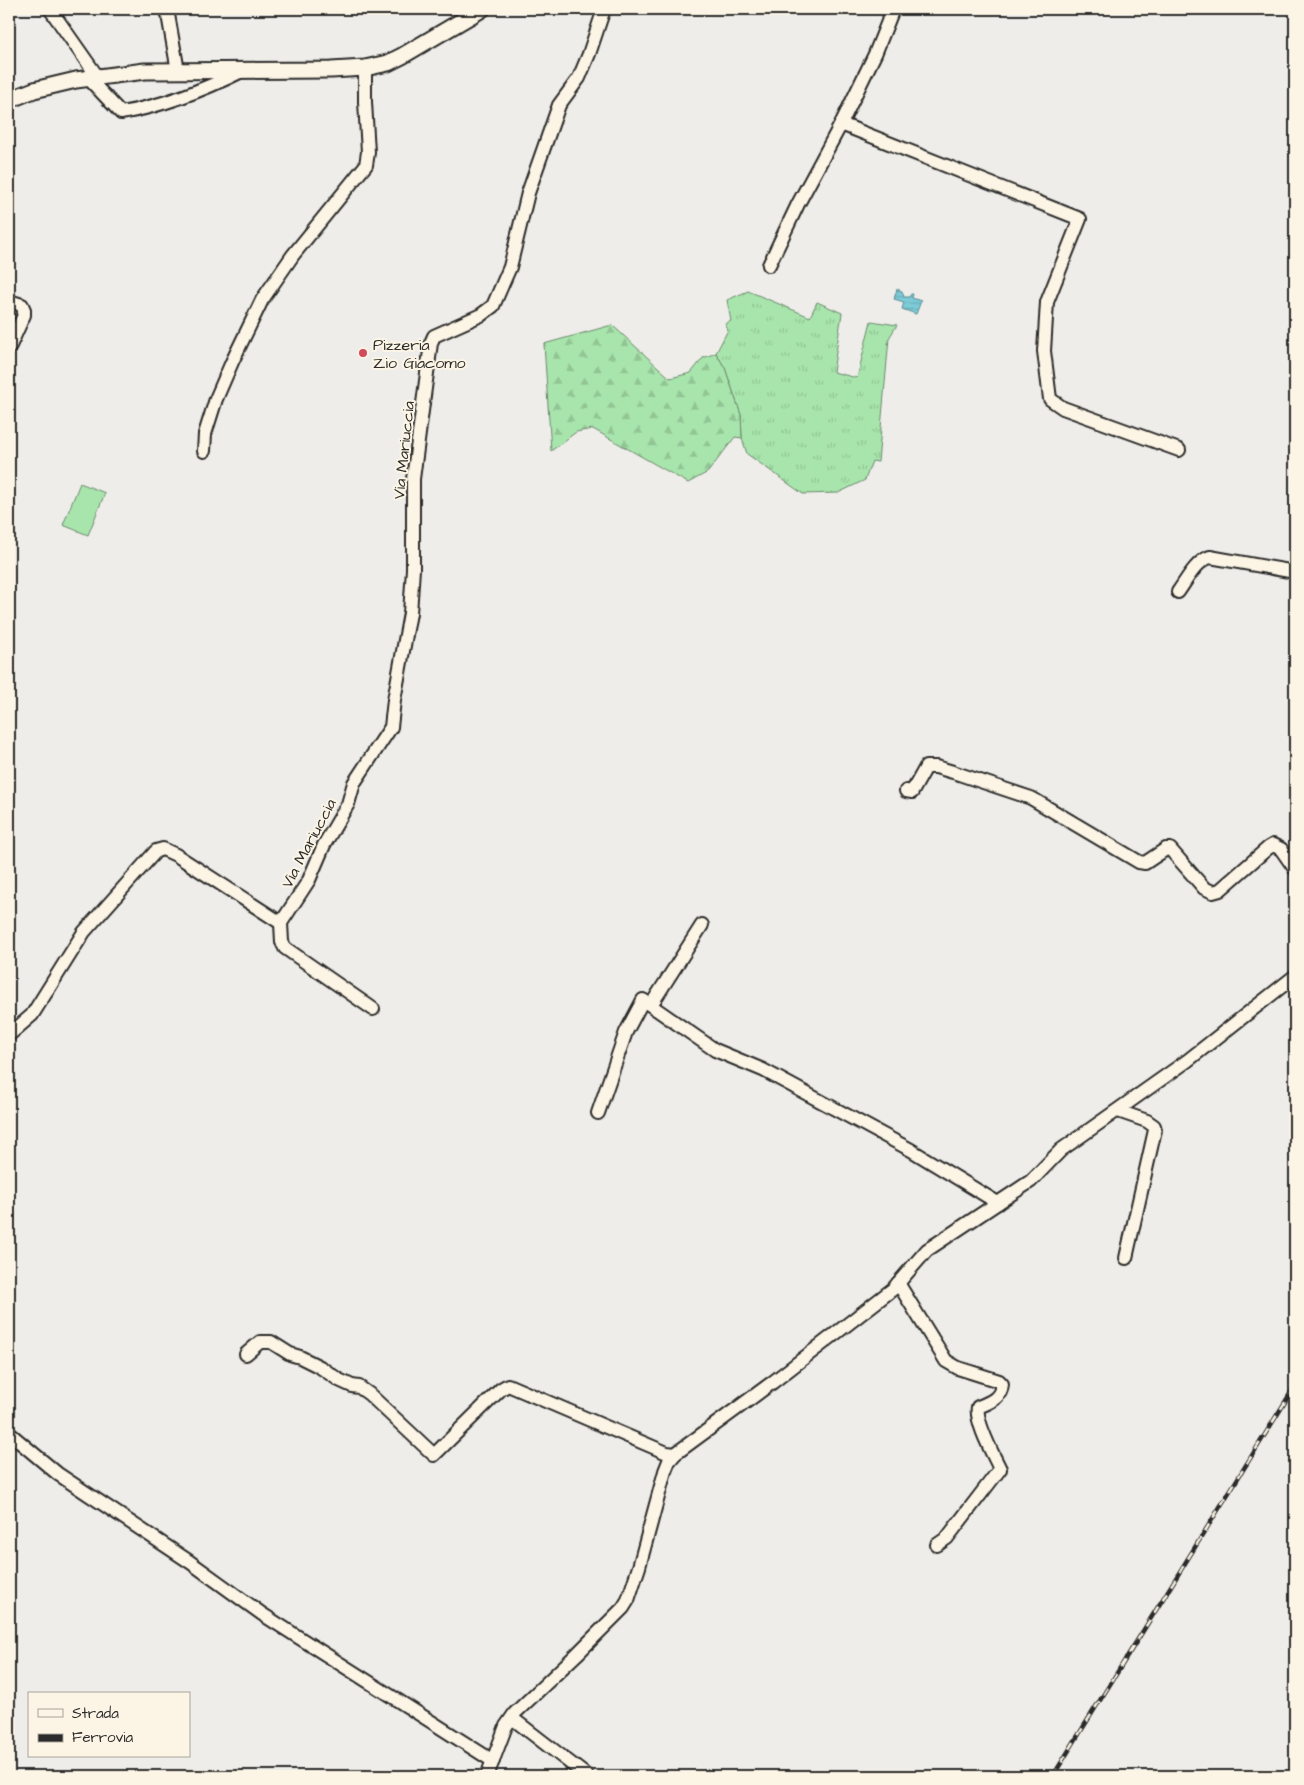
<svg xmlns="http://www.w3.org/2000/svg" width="1304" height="1785" font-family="'Architects Daughter',sans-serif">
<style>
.grass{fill:url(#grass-tufts);stroke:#6a886c}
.forest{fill:url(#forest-firs);stroke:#6a886c}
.pitch{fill:#a8e5ac;stroke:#6a886c}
.water{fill:url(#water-rules);stroke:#5b8b92}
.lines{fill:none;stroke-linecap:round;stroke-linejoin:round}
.minor-casing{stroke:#2b2b2b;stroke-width:16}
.major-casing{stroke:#2b2b2b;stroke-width:19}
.minor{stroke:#fcf5e5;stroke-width:12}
.major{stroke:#fcf5e5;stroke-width:15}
.rail-casing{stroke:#2b2b2b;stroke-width:4.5}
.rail{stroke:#fcf5e5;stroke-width:2.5;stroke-dasharray:8;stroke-linecap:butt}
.poi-dot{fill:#d1495b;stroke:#fcf5e5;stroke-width:2}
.labels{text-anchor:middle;stroke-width:4;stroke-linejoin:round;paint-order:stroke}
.poi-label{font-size:16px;fill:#2b2b2b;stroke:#fcf5e5;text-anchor:start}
.street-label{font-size:16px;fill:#2b2b2b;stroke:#fcf5e5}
</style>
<defs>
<pattern id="grass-tufts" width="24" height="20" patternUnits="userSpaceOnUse" patternTransform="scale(1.25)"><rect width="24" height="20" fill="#a8e5ac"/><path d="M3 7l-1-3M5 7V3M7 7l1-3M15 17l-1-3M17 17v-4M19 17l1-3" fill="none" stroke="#91c594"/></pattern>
<pattern id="forest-firs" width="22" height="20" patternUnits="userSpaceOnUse" patternTransform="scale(1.25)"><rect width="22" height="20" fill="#a8e5ac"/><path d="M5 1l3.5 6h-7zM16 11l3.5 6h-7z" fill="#91c594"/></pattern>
<pattern id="water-rules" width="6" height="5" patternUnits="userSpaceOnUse" patternTransform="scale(1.25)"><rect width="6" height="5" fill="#7bcbd7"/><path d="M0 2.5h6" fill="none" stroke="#6aaeb9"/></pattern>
</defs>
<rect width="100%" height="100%" fill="#eeede9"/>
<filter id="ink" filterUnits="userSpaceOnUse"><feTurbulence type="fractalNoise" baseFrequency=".02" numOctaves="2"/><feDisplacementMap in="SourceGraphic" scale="10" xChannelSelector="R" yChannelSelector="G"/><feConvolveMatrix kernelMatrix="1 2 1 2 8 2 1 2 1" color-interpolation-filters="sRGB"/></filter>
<g filter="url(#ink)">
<path class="grass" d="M748,291l62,26 7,-15 25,11 -9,59 24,6 14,-57 26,4 -8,13 -11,124 -6,-1 -7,19 -27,13 -35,1 -56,-40 -5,-16 -1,-23 -16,-47 -9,-15 12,-23 -3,-6 6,-3 -4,-21z"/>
<path class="forest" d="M612,325l58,53 21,-5 12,-15 13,-5 9,15 16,47 1,23 -7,-1 -27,35 -20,11 -95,-54 -17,3 -25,19 -7,-107z"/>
<path class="pitch" d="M80,483l25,10 -17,42 -25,-10z"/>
<path class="water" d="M897,289l5,2 2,6h5l2,-3h2l-1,4 9,3 -5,13 -14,-5 2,-7 -10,-3z"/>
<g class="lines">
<g class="minor-casing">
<g id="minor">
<path d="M50,9l47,67"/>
<path d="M167,9l11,62"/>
<path d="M88,78l33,35c42,-7 85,-24 123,-43"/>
<path d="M841,124l239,95 -33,83 -3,49 6,48 13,9 116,42"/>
<path d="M769,265l29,-61 43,-80 34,-70 18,-45"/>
<path d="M9,301l13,4 2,5v5l-15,33"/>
<path d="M204,451l1,-17 11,-35 16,-37 30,-62 31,-45 73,-90 2,-13 -3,-50v-34"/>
<path d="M1178,592c8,-11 18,-31 32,-35l85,15"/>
<path d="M906,791l6,1 14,-25h10l17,5 78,26 108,64 6,1 21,-14h4l34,39 9,4 7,-2 48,-42 5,-3 8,4 14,20"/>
<path d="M651,1005l51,-80"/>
<path d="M373,1009l-88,-61 -3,-6 -1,-19 28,-43 15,-35 24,-41 6,-21 37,-56 3,-27 16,-87 3,-44v-90l18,-136 3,-7 47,-21 12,-9 17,-39 18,-74 31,-88 20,-27 10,-24 15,-45"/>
<path d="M9,1035l23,-20 52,-83 72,-81 7,-2 13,6 105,68"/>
<path d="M1118,1111l29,10 7,5 1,4 -29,128"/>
<path d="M598,1113l28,-81 17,-32 72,50 48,20 148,80 87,53"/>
<path d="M898,1283l48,78 12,7 41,13 3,3c-1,14 -11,18 -24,23 -3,15 15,47 22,62l-53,69 -10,7"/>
<path d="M246,1354l14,-12h11l19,12 10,3 20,10 19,13 13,6 7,1 10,7 65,61 67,-66 7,-4 159,68 8,1"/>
<path d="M9,1433l49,41 132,88 72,52 231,147"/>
<path d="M512,1718l75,58"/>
<path d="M487,1776l19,-50 9,-13 62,-59 46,-46 5,-8 11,-33 26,-96 4,-10 6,-7 98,-72 120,-93 34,-39 104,-69 30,-31 126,-89 108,-85"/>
</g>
</g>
<g class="major-casing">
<path id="major" d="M9,100l25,-10 42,-10 69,-9 186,-1 34,-2 23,-5 14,-7 80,-47"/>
</g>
<use href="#minor" class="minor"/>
<use href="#major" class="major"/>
<g class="rail-casing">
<path id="rail" d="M1053,1776l242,-390"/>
</g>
<use href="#rail" class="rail"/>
</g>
</g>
<circle class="poi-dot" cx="363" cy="353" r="5"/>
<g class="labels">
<g class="poi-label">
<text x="373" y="350">Pizzeria<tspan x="373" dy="18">Zio Giacomo</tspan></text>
</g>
<g class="street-label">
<text transform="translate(403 450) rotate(-84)" y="6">Via Mariuccia</text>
<text transform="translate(308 843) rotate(-62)" y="6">Via Mariuccia</text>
</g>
</g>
<rect width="1304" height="1785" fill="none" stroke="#fcf5e5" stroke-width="30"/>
<rect x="15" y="15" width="1274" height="1755" fill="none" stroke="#2b2b2b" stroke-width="2" filter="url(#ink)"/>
<rect x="28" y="1692" width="162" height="65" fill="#fcf5e5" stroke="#a8a49b"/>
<rect x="38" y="1709" width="25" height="8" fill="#fcf5e5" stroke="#a8a49b"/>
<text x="72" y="1718" font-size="15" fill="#2b2b2b">Strada</text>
<rect x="38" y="1734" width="25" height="8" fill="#2b2b2b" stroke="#a8a49b"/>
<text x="72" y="1742" font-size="15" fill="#2b2b2b">Ferrovia</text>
</svg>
